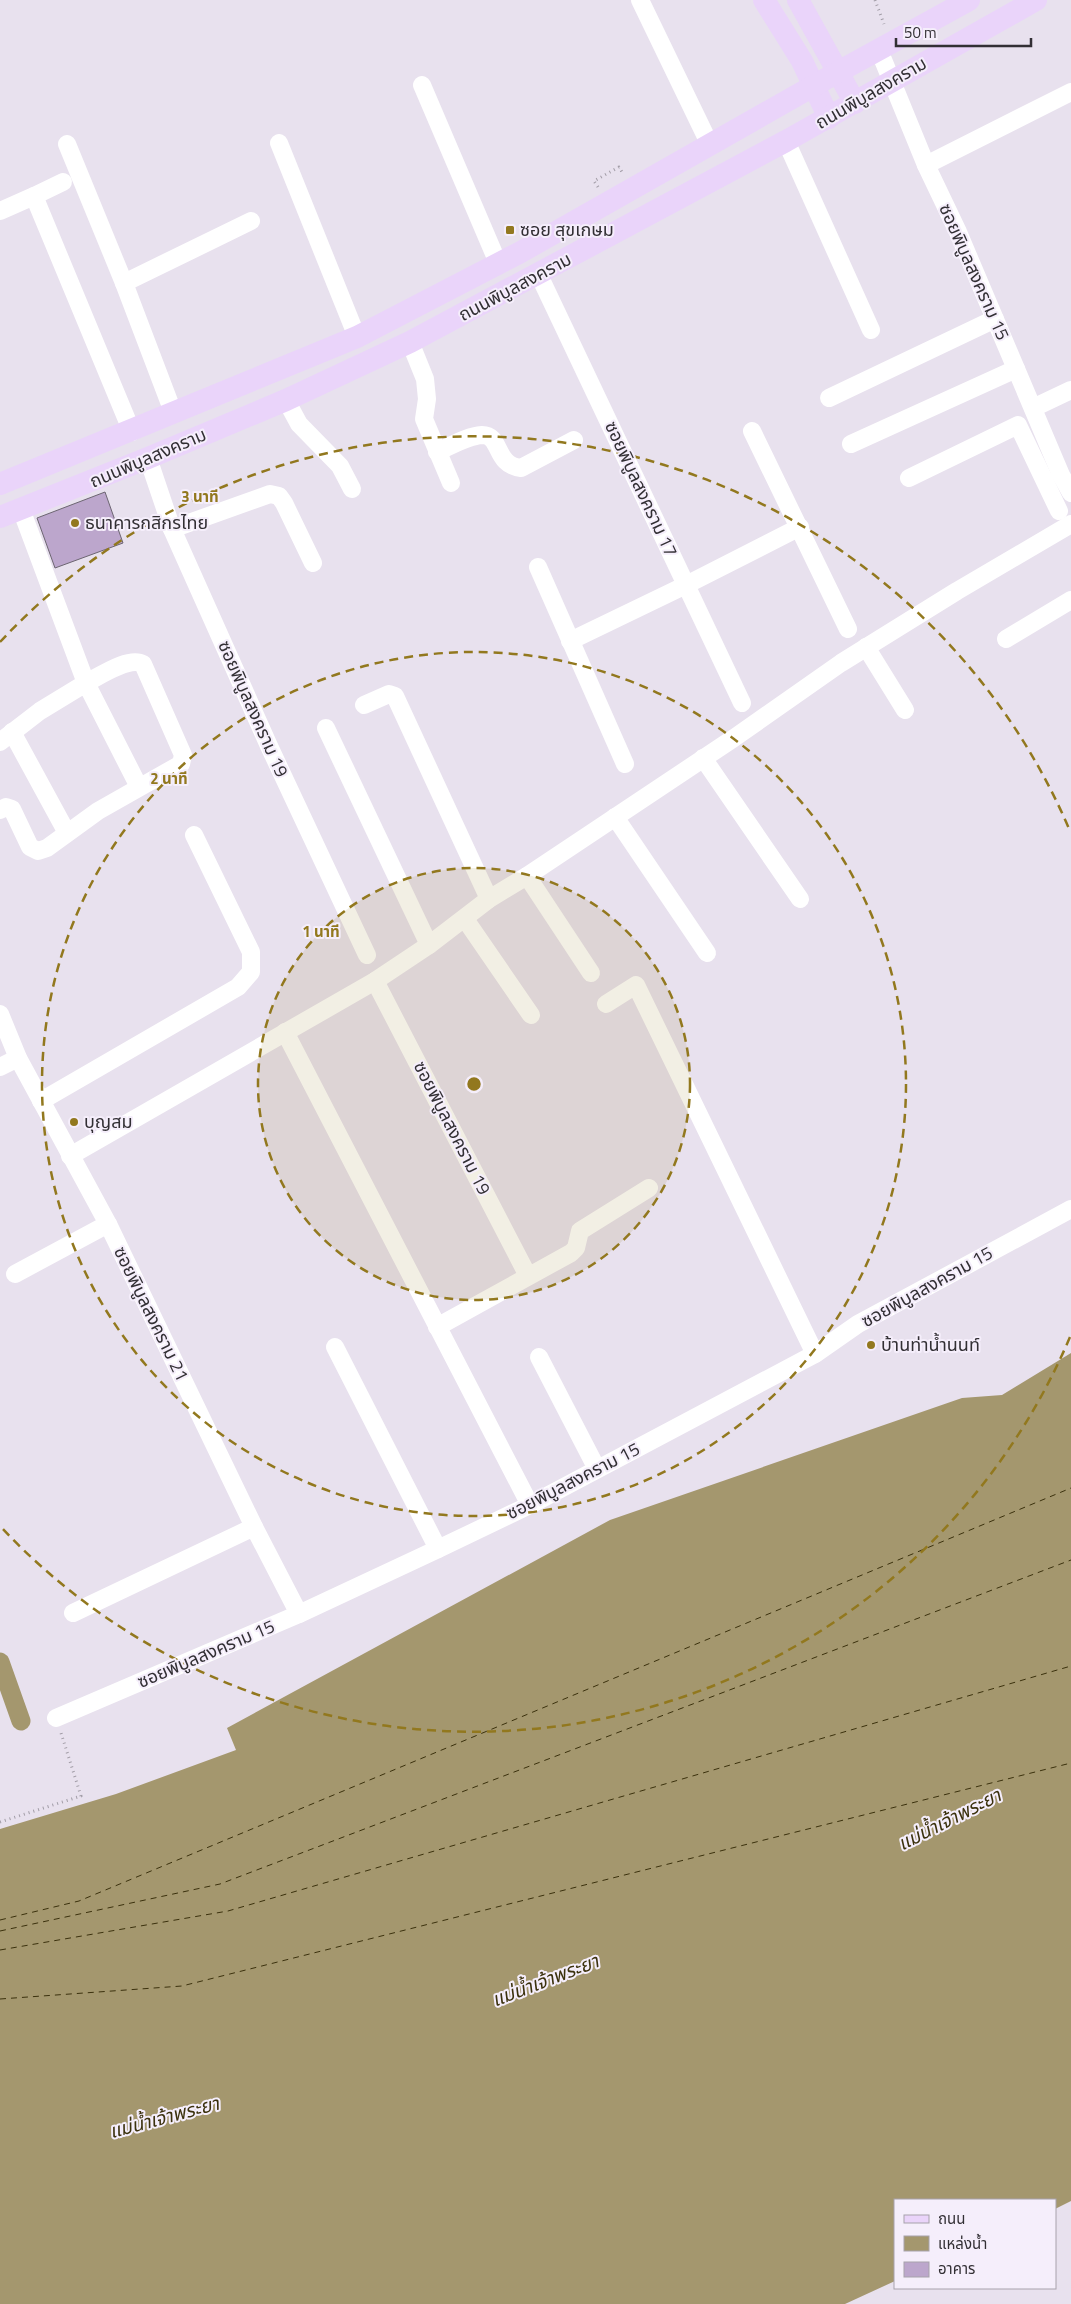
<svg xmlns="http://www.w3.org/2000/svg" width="1071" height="2304" font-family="'Titillium Web','Noto Sans Thai',sans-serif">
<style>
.water{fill:#a4976e}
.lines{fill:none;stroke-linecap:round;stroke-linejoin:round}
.canal{stroke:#a4976e;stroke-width:19}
.ferry{stroke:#3b310d;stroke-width:1;stroke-dasharray:6 5;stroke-linecap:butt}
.building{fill:#bca6cc;stroke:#6c6571}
.path{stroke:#a29da7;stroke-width:3;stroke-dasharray:1 4;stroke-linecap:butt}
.minor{stroke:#fff;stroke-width:18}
.major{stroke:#ead4fa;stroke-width:22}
.ring{fill:none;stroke:#92781e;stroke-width:2.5;stroke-dasharray:9 6}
.poi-dot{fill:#92781e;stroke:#f5eefb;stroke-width:2}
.labels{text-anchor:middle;stroke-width:4;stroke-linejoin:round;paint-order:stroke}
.street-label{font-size:18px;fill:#322f34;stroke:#f5eefb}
.poi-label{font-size:18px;fill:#322f34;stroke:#f5eefb;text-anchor:start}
.water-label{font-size:19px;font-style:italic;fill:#3b310d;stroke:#f5eefb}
.centre{fill:#92781e;stroke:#f5eefb;stroke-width:2.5}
.ring-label{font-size:15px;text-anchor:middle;font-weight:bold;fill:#92781e;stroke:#f5eefb;stroke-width:4;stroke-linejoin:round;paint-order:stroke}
</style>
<rect width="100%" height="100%" fill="#e8e1ee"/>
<path class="water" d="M1071,1353v848l-16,8v-9h-160v81l-50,23h-845v-475l116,-35 120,-44 -9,-22 383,-208 352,-122 40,-3z"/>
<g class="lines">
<path class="canal" d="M0,1662l21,59"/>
<g class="ferry">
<path d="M0,1920l79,-19 992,-413"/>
<path d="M0,1931l220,-47 851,-324"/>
<path d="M0,1950l228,-39 843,-245"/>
<path d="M0,1999l182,-13 889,-223"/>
</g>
</g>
<path class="building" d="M105,492l18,51 -68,25 -18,-50z"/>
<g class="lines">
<g class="path">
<path d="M875,0l9,24"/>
<path d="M598,187l-4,-6 25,-14 3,5"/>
<path d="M0,1822l81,-26 -20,-63"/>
</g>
<g class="minor">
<path d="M640,0l70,145"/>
<path d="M879,50l47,115 32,67 103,243 10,18"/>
<path d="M422,85l76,178"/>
<path d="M786,141l85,189"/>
<path d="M279,143l78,194"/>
<path d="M67,144l57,139"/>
<path d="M926,165l145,-73"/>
<path d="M34,196l29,-14"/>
<path d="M0,211l34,-15 98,236"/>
<path d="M539,275l203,428"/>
<path d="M410,342l15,37 2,20 -3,20 27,64"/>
<path d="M829,398l166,-79"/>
<path d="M286,400l13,24 41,42 12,23"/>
<path d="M1033,408l38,-18"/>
<path d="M173,412l-49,-129 127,-62"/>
<path d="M752,431l96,198"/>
<path d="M851,444l165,-75"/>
<path d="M437,452c14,-6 30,-16 45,-17 20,0 12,30 39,33l53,-28"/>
<path d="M148,458l24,71 97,217 98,209"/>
<path d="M909,478l109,-53 41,86"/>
<path d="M172,529l98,-35 9,2 5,7 29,60"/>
<path d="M538,567l87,197"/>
<path d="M1006,639l65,-39"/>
<path d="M570,641l116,-56 114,-58"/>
<path d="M866,647l39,63"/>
<path d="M364,705l25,-11 6,2 94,203"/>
<path d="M326,728l103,217"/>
<path d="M12,732l55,101"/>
<path d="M0,742l40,-31 46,-28 53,104"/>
<path d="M703,758l97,141"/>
<path d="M0,810l6,-3 6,2 18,38 8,4 9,-3 51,-37 83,-47 2,-9 -40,-91c-14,-8 -43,12 -57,19l-65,-174"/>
<path d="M615,817l92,136"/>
<path d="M527,876l64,97"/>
<path d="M465,919l66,96"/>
<path d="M375,981l153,295"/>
<path d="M606,1004l30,-19 179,369"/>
<path d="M0,1014l18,44 90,166 146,303 45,87"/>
<path d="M285,1032l245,473"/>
<path d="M0,1067l18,-9"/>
<path d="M41,1101l197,-114 13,-15v-20l-57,-117"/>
<path d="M70,1156l305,-175 54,-36 60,-46 38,-23 207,-138 107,-75 116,-72 114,-67"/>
<path d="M15,1274l93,-50"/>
<path d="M437,1327l134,-74 5,-5 4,-17 69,-43"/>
<path d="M335,1347l103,202"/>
<path d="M539,1357l58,112"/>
<path d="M73,1613l181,-86"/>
<path d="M56,1718l243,-104 139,-65 92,-44 285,-151 43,-30 213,-115"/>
</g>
<g class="major">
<path d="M764,0l38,61 27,57"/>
<path d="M798,0l57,103"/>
<path d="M0,484l357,-147 162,-84 319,-181 131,-72"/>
<path d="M0,517l148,-59 138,-58 124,-58 376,-201 250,-141"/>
</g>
</g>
<circle cx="474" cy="1084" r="216" fill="#92781e" fill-opacity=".12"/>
<g class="ring">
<circle cx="474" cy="1084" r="216"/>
<circle cx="474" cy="1084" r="432"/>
<path d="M1070 1337A648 648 0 0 1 0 1526M0 642A648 648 0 0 1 1070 831"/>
</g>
<g class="poi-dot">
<rect x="505" y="225" width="10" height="10" rx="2.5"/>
<circle cx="75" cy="523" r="5"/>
<circle cx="74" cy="1122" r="5"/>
<circle cx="871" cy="1345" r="5"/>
</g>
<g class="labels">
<g class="street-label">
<text transform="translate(871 93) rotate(-30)" y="6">ถนนพิบูลสงคราม</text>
<text transform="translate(974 272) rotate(66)" y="6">ซอยพิบูลสงคราม 15</text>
<text transform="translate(515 287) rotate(-28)" y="6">ถนนพิบูลสงคราม</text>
<text transform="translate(148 458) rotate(-23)" y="6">ถนนพิบูลสงคราม</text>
<text transform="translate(641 489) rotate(65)" y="6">ซอยพิบูลสงคราม 17</text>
<text transform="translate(253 709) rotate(66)" y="6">ซอยพิบูลสงคราม 19</text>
<text transform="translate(452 1128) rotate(63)" y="6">ซอยพิบูลสงคราม 19</text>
<text transform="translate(927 1287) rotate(-29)" y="6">ซอยพิบูลสงคราม 15</text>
<text transform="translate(151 1314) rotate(64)" y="6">ซอยพิบูลสงคราม 21</text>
<text transform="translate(573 1481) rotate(-27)" y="6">ซอยพิบูลสงคราม 15</text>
<text transform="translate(206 1654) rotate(-23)" y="6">ซอยพิบูลสงคราม 15</text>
</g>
<g class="poi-label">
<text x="520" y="236">ซอย สุขเกษม</text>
<text x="85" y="529">ธนาคารกสิกรไทย</text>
<text x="84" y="1128">บุญสม</text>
<text x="881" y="1351">บ้านท่าน้ำนนท์</text>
</g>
<g class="water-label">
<text transform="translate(949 1819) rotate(-27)" y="7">แม่น้ำเจ้าพระยา</text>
<text transform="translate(545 1980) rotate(-21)" y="7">แม่น้ำเจ้าพระยา</text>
<text transform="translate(164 2117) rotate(-15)" y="7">แม่น้ำเจ้าพระยา</text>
</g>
</g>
<circle cx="474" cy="1084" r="8" class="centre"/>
<g class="ring-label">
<text x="200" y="502">3 นาที</text>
<text x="169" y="784">2 นาที</text>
<text x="321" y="937">1 นาที</text>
</g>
<rect x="894" y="2199" width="162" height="90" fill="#f5eefb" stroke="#a7a2ab"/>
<rect x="904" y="2215" width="25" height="8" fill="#ead4fa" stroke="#a7a2ab"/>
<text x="938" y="2224" font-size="15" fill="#322f34">ถนน</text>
<rect x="904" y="2236" width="25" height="15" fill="#a4976e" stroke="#a7a2ab"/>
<text x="938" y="2249" font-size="15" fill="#322f34">แหล่งน้ำ</text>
<rect x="904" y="2262" width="25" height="15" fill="#bca6cc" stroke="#a7a2ab"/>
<text x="938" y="2274" font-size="15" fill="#322f34">อาคาร</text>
<path d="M896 38v8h135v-8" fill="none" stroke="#322f34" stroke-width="2.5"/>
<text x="904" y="38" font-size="15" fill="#322f34" stroke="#f5eefb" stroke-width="4" paint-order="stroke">50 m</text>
</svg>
